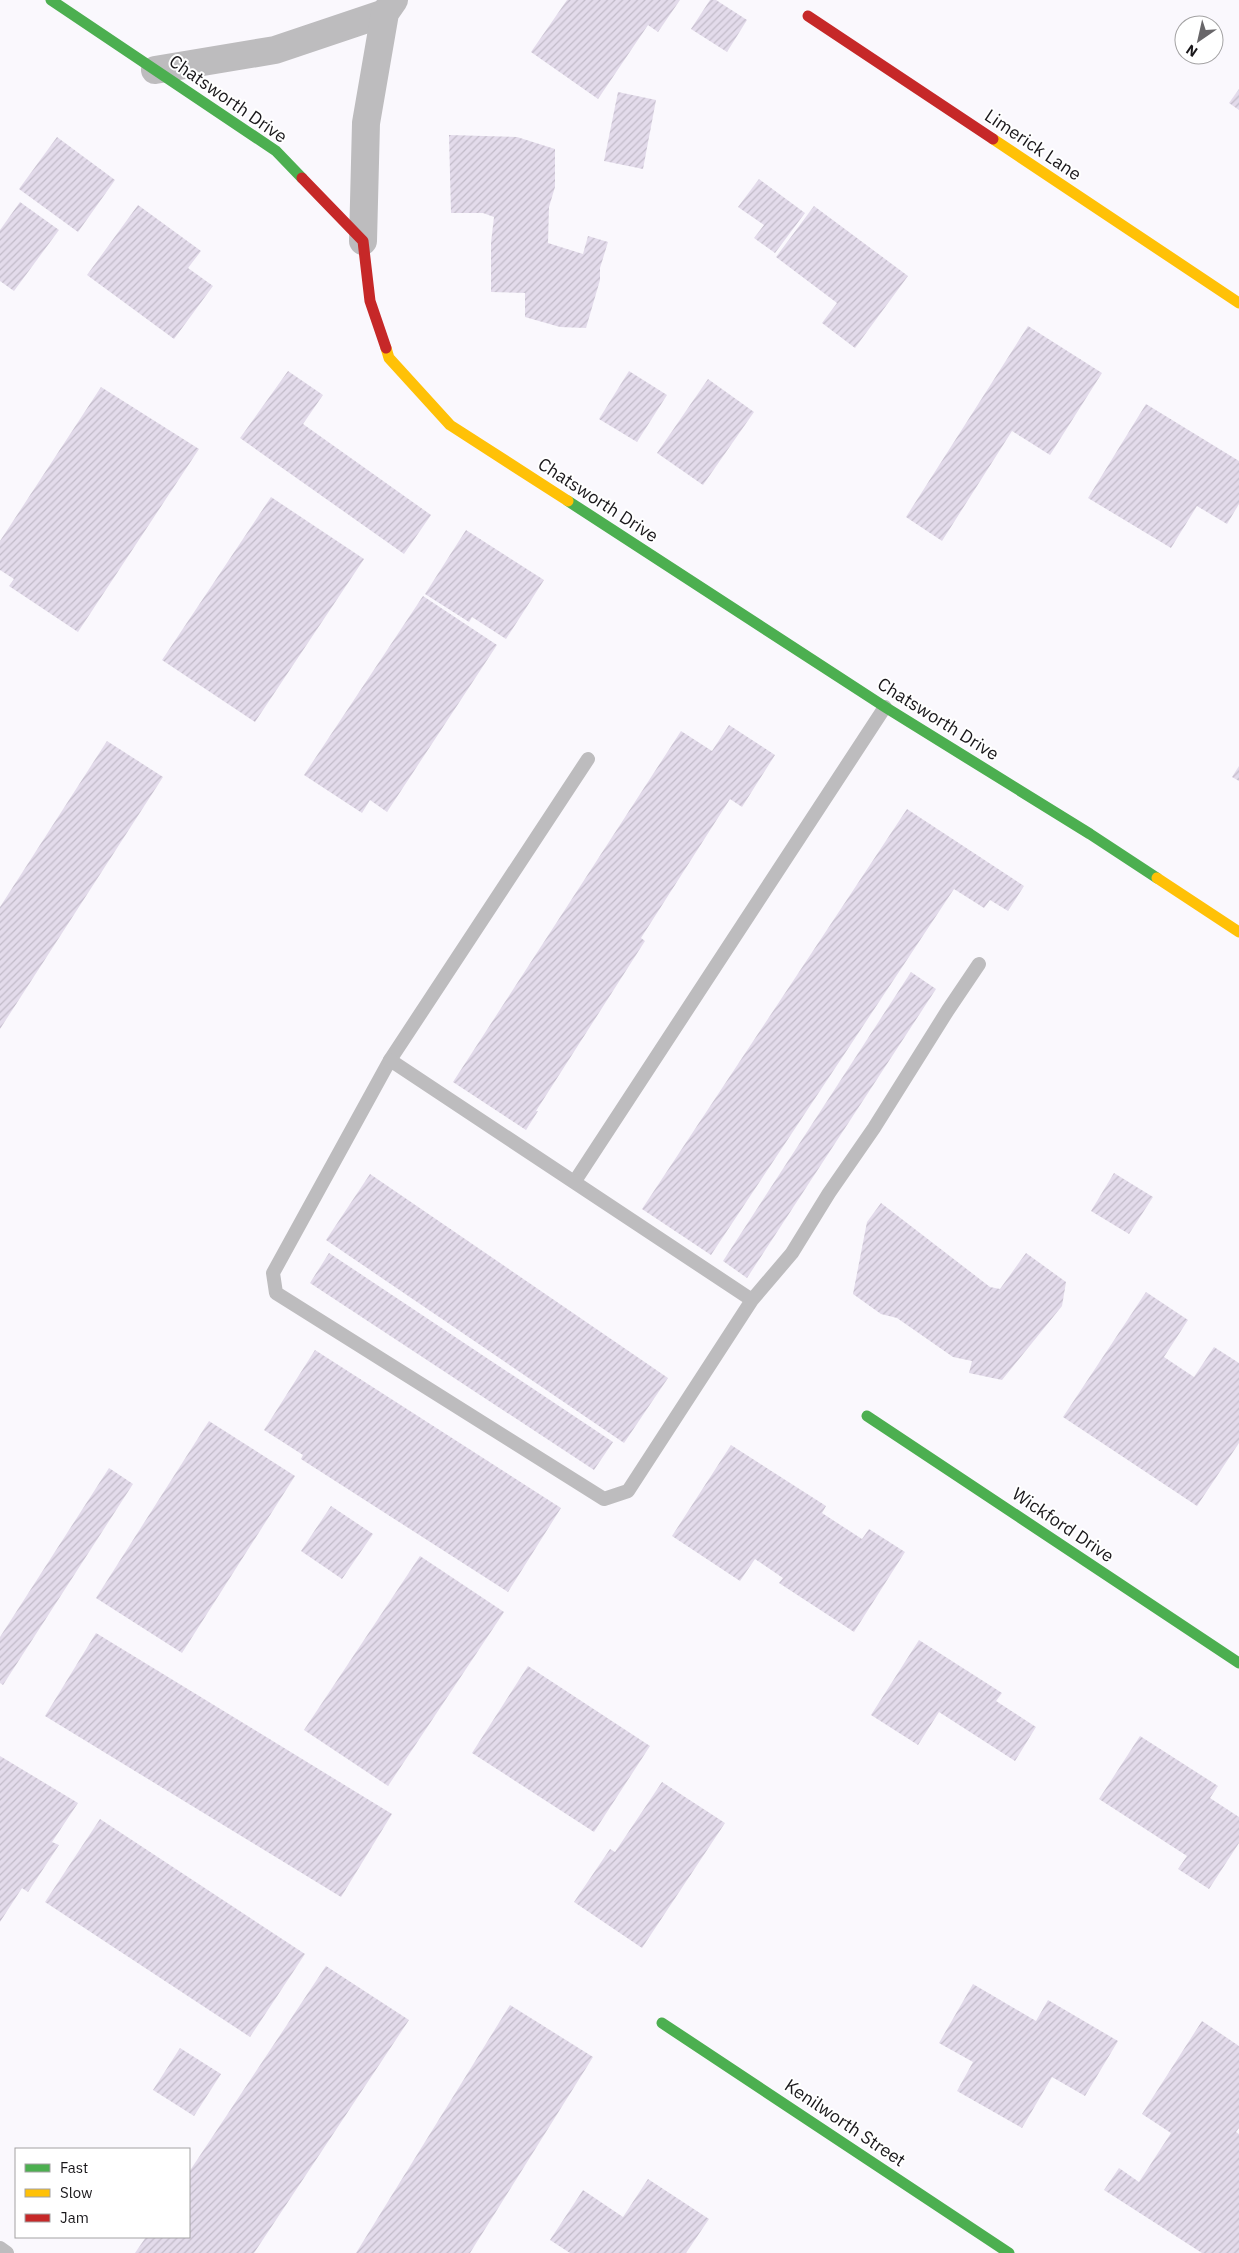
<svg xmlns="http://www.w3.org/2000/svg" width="1239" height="2253" font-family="'IBM Plex Sans',sans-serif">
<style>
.building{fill:url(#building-hatch)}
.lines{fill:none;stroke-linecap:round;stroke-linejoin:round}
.lane{stroke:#bdbcbe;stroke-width:14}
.street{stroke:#bdbcbe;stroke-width:28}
.fast{stroke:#4caf50;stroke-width:11}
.slow{stroke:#ffc107;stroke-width:11}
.jam{stroke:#c62828;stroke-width:11}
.labels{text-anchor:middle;stroke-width:4;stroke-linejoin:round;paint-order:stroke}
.street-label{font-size:18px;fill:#19171a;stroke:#fff}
</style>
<defs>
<pattern id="building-hatch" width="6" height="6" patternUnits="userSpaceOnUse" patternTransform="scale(1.25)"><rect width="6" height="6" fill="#e3dbeb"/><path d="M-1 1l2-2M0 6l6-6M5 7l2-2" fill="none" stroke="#c2bbc9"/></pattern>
</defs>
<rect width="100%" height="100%" fill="#faf8fd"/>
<g class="building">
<path d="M567,0h113l-22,32 -10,-7 -50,74 -67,-47z"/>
<path d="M710,0h6l31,20 -20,32 -36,-23z"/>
<path d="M1239,89v21l-10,-7z"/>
<path d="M618,92l38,8 -13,69 -39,-8z"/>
<path d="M449,135l68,2 38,12v38l-6,20 -1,36 35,11 5,-18 20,6 -8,26v12l-14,48 -26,-1 -35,-10v-24l-34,-1v-49l3,-26 -11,-4h-32z"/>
<path d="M57,137l58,43 -37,52 -59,-43z"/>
<path d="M759,179l46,34 -30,40 -21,-15 10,-13 -26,-18z"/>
<path d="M20,202l39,28 -45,61 -14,-10v-51z"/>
<path d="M138,205l63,46 -13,17 25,18 -39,53 -87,-64z"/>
<path d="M814,206l94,70 -53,72 -33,-25 15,-20 -61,-46z"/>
<path d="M1028,326l74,47 -52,82 -38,-24 -70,110 -36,-24z"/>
<path d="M288,371l35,24 -20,29 128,91 -27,39 -164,-116z"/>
<path d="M629,371l38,24 -30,47 -38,-23z"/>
<path d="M708,379l46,33 -51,73 -46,-32z"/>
<path d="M101,387l98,62 -121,183 -69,-46 5,-7 -14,-9v-29z"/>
<path d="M1146,404l93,57v43l-12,20 -30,-18 -26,42 -83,-50z"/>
<path d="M271,497l93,62 -109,163 -93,-62z"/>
<path d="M466,530l78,50 -38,59 -34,-22 -3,5 -44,-28z"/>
<path d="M423,596l74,49 -110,167 -17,-12 -8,13 -58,-38z"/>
<path d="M729,725l46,30 -33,52 -12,-8 -89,139 4,3 -109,170h2l-12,19 -73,-48 228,-351 31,20z"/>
<path d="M107,741l56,36 -163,252v-122z"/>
<path d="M1239,766v15l-7,-4z"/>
<path d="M907,809l117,77 -16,25 -18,-11 -6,8 -30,-19 -243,366 -69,-46z"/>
<path d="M911,972l25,17 -189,289 -24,-17z"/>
<path d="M1114,1173l39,24 -24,37 -38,-23z"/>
<path d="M370,1174l298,204 -44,65 -298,-203z"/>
<path d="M881,1203l109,84 10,2 26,-36 40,29 -4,24 -60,74 -33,-7 3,-12 -19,-4 -56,-39 -16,-4 -28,-20 14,-72z"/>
<path d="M329,1253l284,189 -19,28 -284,-187z"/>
<path d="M1146,1292l42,28 -24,37 30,20 20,-30 25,16v80l-42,63 -134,-89z"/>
<path d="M315,1350l246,158 -53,84 -207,-133 2,-4 -39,-25z"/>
<path d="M209,1421l86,55 -113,177 -86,-55z"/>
<path d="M731,1445l95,61 -4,7 40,26 7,-10 36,23 -51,80 -75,-49 4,-5 -28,-19 -15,22 -68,-45z"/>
<path d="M109,1468l24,16 -130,201 -3,-2v-46z"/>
<path d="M331,1506l42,28 -31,45 -41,-28z"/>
<path d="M420,1556l84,56 -116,174 -84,-56z"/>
<path d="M96,1633l296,181 -51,83 -296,-181z"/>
<path d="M919,1640l83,53 -6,8 40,26 -21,34 -76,-49 -21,33 -47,-30z"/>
<path d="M528,1666l122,80 -56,86 -122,-79z"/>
<path d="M1140,1736l78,50 -8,12 29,19v26l-30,46 -31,-20 9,-13 -88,-57z"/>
<path d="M0,1756l78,47 -26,39 7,3 -31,47 -6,-4 -22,34z"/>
<path d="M662,1782l63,41 -83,125 -68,-46 36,-53 5,3z"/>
<path d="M100,1819l205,135 -55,83 -205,-135z"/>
<path d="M326,1966l83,54 -155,233h-119l11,-16h43v-65z"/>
<path d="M973,1984l63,37 12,-21 70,41 -33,55 -33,-19 -30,51 -65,-37 16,-29 -34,-19z"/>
<path d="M510,2005l83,52 -123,196h-114z"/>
<path d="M1202,2021l37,25v82l-3,4 3,2v119h-37l-98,-63 15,-22 20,14 32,-49 -29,-19z"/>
<path d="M180,2048l41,26 -27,42 -41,-26z"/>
<path d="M648,2179l61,40 -23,34h-116l-20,-13 33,-50 40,27z"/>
</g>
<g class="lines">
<g class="lane">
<path d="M390,1060l198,-301"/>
<path d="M575,1181l310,-474"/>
<path d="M752,1300l-362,-240 -117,213 3,20 328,206 24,-8 124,-191 40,-47 37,-60 45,-65 74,-118 31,-46"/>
<path d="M0,2248l7,5"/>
</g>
<g class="street">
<path d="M155,70l120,-20 110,-37"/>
<path d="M363,241l3,-118 19,-110 9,-13"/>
</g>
<g class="fast">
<path d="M51,0l225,151 26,27"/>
<path d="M568,501l317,206 205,127 67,44"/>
<path d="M867,1416l372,247"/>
<path d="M662,2023l347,230"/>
</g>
<g class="slow">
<path d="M993,139l246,164"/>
<path d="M386,348l3,10 61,67 118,76"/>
<path d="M1157,878l82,54"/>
</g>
<g class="jam">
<path d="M808,16l185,123"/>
<path d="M302,178l61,63 7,60 16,47"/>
</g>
</g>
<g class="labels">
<g class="street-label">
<text transform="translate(228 99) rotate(35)" y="6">Chatsworth Drive</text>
<text transform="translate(1033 145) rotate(34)" y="6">Limerick Lane</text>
<text transform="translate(598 500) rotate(33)" y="6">Chatsworth Drive</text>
<text transform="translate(938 719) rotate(32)" y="6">Chatsworth Drive</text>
<text transform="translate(1063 1525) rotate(34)" y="6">Wickford Drive</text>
<text transform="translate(845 2123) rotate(34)" y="6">Kenilworth Street</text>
</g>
</g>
<rect x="15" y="2148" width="175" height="90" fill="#ffffff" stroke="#a3a2a3"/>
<rect x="25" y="2164" width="25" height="8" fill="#4caf50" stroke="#a3a2a3"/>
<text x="60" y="2173" font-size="15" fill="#19171a">Fast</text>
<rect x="25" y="2189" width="25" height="8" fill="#ffc107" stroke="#a3a2a3"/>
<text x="60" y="2198" font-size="15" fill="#19171a">Slow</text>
<rect x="25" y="2214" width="25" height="8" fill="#c62828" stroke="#a3a2a3"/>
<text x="60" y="2223" font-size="15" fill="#19171a">Jam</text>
<g transform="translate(1199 40) rotate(214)"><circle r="24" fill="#ffffff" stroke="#a3a2a3"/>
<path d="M0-4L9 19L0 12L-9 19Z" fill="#686669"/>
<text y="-8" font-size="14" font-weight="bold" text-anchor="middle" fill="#19171a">N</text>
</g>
</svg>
